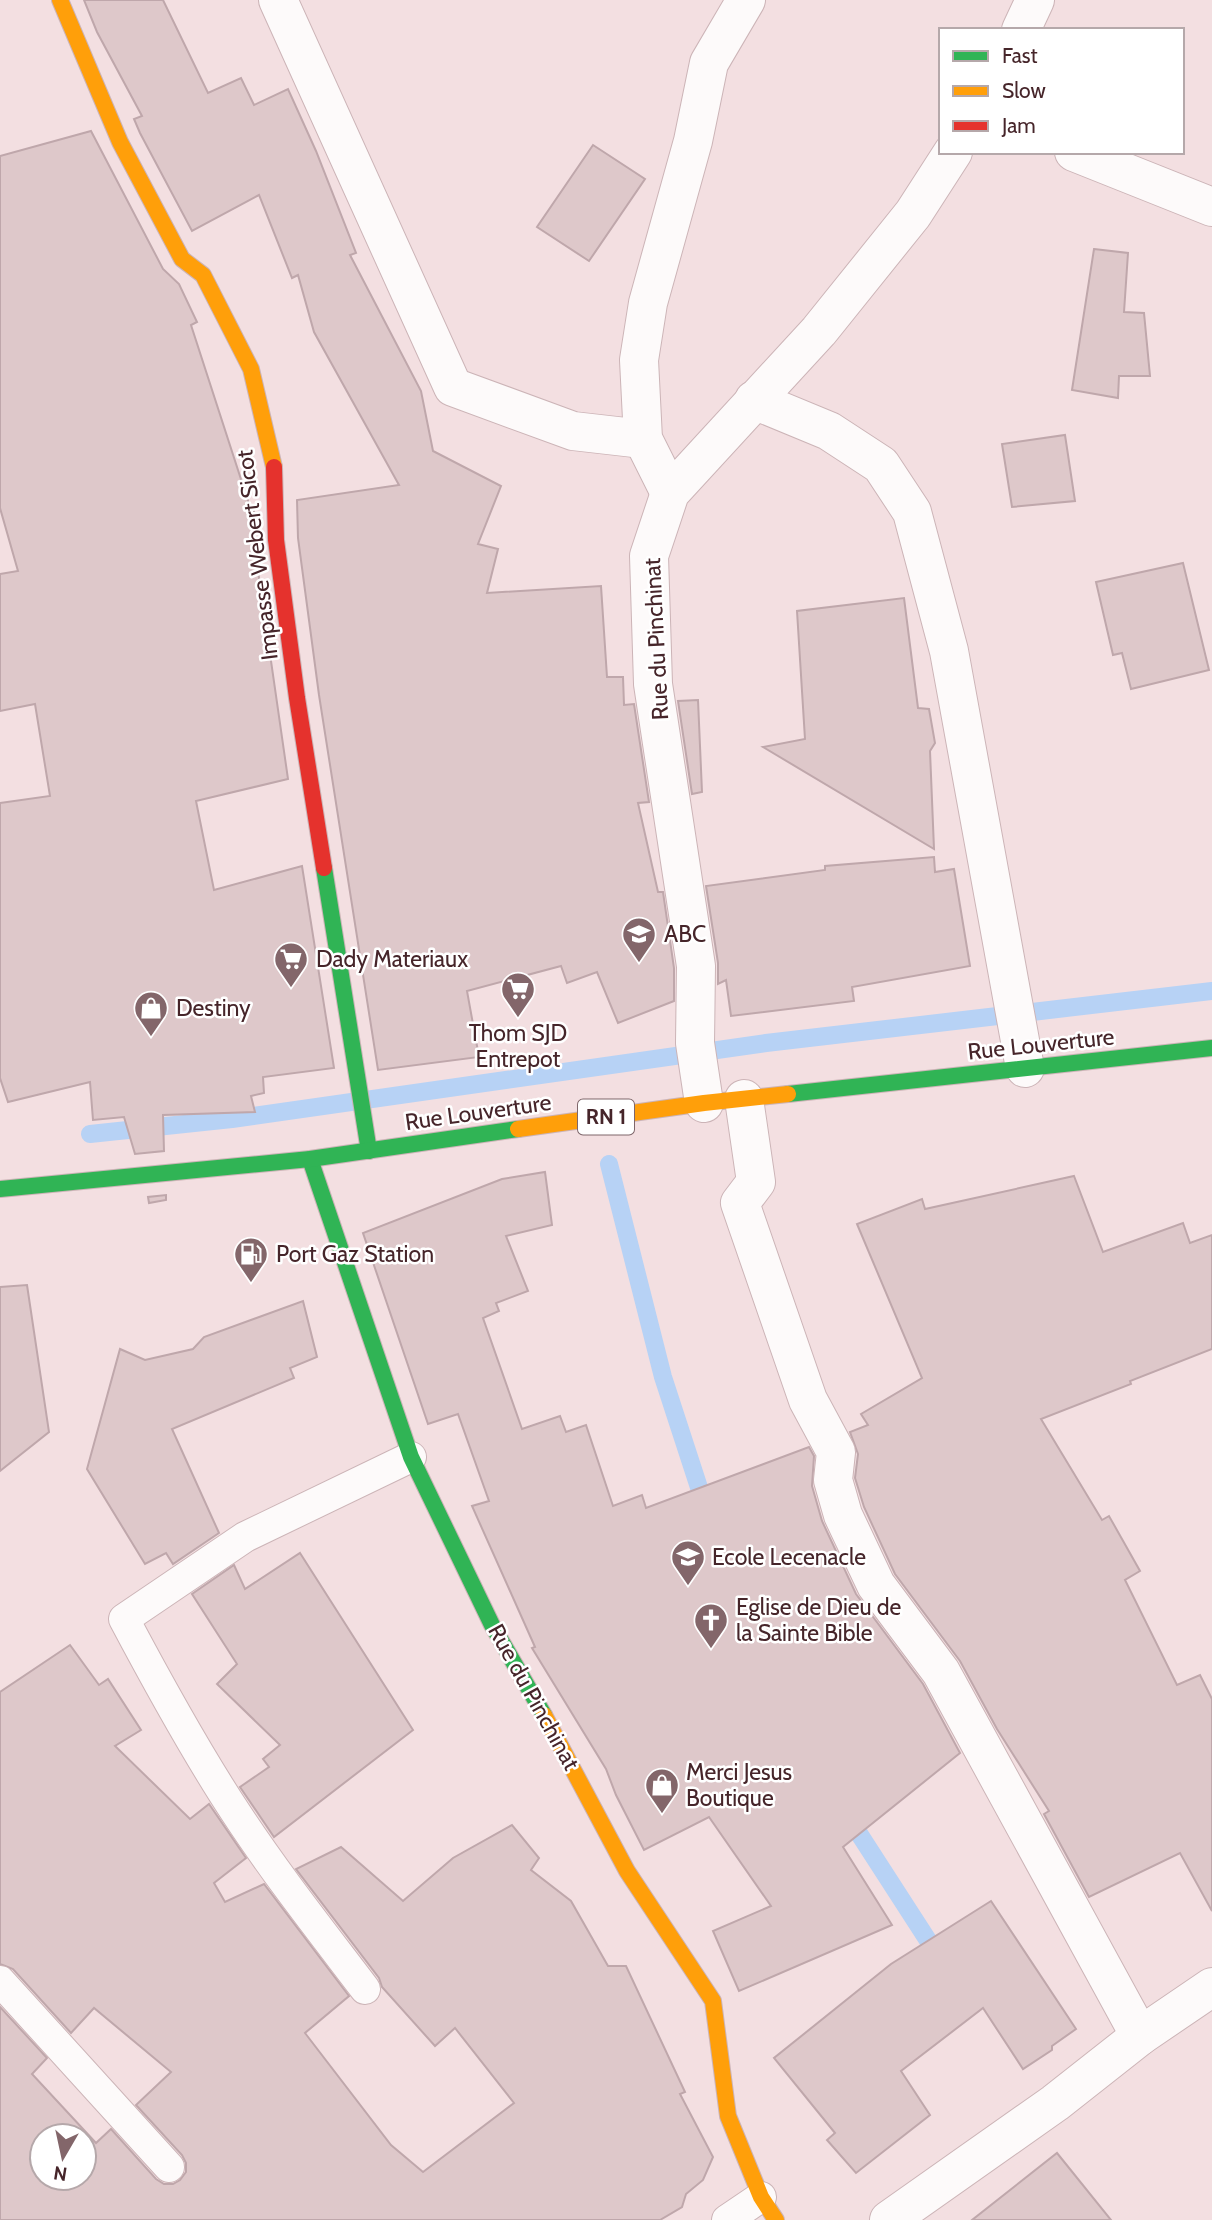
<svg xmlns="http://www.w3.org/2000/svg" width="1212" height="2220" font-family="Cabin,sans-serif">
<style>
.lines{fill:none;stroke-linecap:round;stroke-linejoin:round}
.stream{stroke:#b7d2f5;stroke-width:18}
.building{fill:#dec8ca;stroke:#bfa7ab;stroke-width:2;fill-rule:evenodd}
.lane-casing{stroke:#ccb4b7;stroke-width:32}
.street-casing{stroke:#ccb4b7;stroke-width:40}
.fast-casing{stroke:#ccb4b7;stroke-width:18}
.slow-casing{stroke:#ccb4b7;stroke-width:18}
.jam-casing{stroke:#ccb4b7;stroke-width:18}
.lane{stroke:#fdfafa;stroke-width:30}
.street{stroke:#fdfafa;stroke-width:38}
.fast{stroke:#30b455;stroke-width:16}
.slow{stroke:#ff9f0a;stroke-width:16}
.jam{stroke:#e5322d;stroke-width:16}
.labels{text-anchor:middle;stroke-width:5;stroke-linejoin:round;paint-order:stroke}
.shield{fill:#fff;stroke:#7e666a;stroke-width:2}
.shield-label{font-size:21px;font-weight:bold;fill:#46252a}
.street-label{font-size:23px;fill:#46252a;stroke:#fff}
.poi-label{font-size:23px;fill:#46252a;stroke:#fff;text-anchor:start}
</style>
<rect width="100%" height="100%" fill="#f3dfe1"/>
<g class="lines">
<g class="stream">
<path d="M90,1134l142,-15 534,-76 446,-52"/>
<path d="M609,1164l54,213 43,132"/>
<path d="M847,1815l93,144"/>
</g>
</g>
<g class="building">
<path d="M84,0h79l45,93 33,-15 13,27 34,-16 28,62 40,102 -6,2 71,136 12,60 68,35 -23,58 20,5 -11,44 114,-7 6,91h16l1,28 10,-1 15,98 -11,1 20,89h5l11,76v33l-56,22 -21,-51 -30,11 -6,-17 -94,25 12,66 -101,13 -59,-375 -21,-157 -1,-38 102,-15 -85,-153 -16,-57 -6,3 -33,-83 -67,36 -52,-98 -6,-14 8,-3 -45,-84z"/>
<path d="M91,131l72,138 16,15 18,38 -6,3 59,182 4,-1v37l34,236 -92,22 18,89 88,-24 32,202 -71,9 1,16 -13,3 4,16 -92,3 1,36 -29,3 -11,-37 -31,3 -3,-38 -82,20 -8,-24v-275l50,-7 -15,-92 -35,7v-137l18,-3 -18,-63v-352z"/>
<path d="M593,145l52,34 -56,82 -52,-34z"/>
<path d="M1094,249l34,4 -4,59 20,1 6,63h-31l-1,22 -46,-8z"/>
<path d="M1065,435l10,66 -63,6 -10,-63z"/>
<path d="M1183,563l26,107 -78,19 -9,-36 -9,2 -17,-73z"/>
<path d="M904,598l14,110 11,1 6,34 -5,8 4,98 -171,-102 42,-8 -8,-128z"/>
<path d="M698,700l4,92 -10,2 -14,-93z"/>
<path d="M934,857l1,15 19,-3 16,97 -118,21 2,14 -123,15 -5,-36 -8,4v-21l-12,-77 119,-16v-4z"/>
<path d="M545,1172l7,53 -46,11 22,55 -32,12 3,8 -16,7 39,111 38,-13 6,16 20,-7 27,81 29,-11 4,13 163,-61 5,9 -2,30 10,35 34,73 67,90 37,69 -117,94 49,78 -153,66 -26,-60 58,-25 -62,-89 -65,33 -28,-55 -10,-26 -74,-121 3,-1 -63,-141 17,-5 -31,-87 -30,10 -65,-191 139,-54z"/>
<path d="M1074,1176l29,76 80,-29 7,20 22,-8v114l-82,32 1,3 -90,35 61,101 7,-4 31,55 -15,9 52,105 23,-10 12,24v212l-32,-58 -91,44 -45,-83 5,-3 -52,-82 -37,-68 -65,-87 -31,-67 -9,-29 3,-24 -8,-22 18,-7 -7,-11 61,-36 -65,-154 65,-25 3,10z"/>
<path d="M166,1195v5l-17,3 -1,-6z"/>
<path d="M27,1285l22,147 -49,39v-184z"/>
<path d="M303,1301l14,56 -27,11 4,10 -122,51 47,104 -46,31 -7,-11 -21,11 -58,-95 33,-120 25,11 48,-11 11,-12z"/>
<path d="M300,1553l113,177 -139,107 -34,-50 29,-20 -6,-8 17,-14 -63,-61 20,-20 -45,-70 42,-29 11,24z"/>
<path d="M70,1645l29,40 9,-6 33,51 -26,16 75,73 19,-15 37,54 -32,25 11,19 39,-18 85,112 -44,37 86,112 32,27 91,-69 -59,-75 -20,18 -53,-59 -3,-9 -83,-109 45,-22 62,54 50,-43 59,-33 27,33 -8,12 40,31 37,65h18l59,126 -5,2 33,63 -10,23 -17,14 -4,13 -22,13h-660v-213l47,51 -15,16 64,69 15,-14 45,50 8,5h9l7,-4 6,-8v-9l-4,-8 -46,-50 35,-33 -77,-64 -23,25 -58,-64 -13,-5v-272zM42,2136h42v42h-42z"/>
<path d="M991,1901l85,128 -24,17v4l-29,19 -40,-61 -82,63 29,44 -74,58 -29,-33 8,-7 -61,-75 117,-94z"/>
<path d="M1057,2153l54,67h-139z"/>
</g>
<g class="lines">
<g class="lane-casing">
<g id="lane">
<path d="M0,1981l169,186"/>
<path d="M365,1989c-44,-58 -89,-115 -129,-176 -41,-62 -77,-128 -112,-194l121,-82 166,-80"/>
<path d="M727,2220l34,-23"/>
</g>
</g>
<g class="street-casing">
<g id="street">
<path d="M278,0l175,387 120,44 70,8"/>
<path d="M1021,30l14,-30"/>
<path d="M1074,152l138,55"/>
<path d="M754,400l75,31 52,34 31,47 37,139 76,417"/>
<path d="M670,493l-27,-54 -4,-79 9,-57 45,-162 16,-78 37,-63"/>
<path d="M744,1099l12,83 -16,21 68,197 28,52 -3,28 10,35 33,70 65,87 199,364"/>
<path d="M704,1103l-9,-60 1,-77 -43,-282 -4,-128 21,-63 149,-162 94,-117 40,-62"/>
<path d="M889,2220l166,-117 85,-67 72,-49"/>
</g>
</g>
<g class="fast-casing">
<g id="fast">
<path d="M324,868l45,283"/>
<path d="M788,1094l424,-46"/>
<path d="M310,1159l101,298 81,168 52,90"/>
<path d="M0,1189l310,-30 208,-30"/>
</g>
</g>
<g class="slow-casing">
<g id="slow">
<path d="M60,0l60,142 62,117 21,16 48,94 23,98"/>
<path d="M518,1129l186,-26 84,-9"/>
<path d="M544,1715l83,156 86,130 15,115 33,81 15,23"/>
</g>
</g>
<g class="jam-casing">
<path id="jam" d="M274,467l2,73 21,158 27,170"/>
</g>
<use href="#lane" class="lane"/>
<use href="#street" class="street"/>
<use href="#fast" class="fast"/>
<use href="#slow" class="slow"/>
<use href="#jam" class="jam"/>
</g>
<defs>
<g id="university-pin" transform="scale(1.75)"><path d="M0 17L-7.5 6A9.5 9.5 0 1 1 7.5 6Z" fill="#83666a" stroke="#fff"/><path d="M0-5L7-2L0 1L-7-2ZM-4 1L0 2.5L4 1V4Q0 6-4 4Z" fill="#fff"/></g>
<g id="supermarket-pin" transform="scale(1.75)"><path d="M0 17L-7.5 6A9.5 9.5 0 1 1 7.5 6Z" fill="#83666a" stroke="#fff"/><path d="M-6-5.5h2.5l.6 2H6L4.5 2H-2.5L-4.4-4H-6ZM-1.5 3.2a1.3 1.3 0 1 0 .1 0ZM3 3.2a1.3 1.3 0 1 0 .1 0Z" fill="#fff"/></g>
<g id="shop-pin" transform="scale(1.75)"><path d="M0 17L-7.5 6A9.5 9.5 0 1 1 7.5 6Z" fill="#83666a" stroke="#fff"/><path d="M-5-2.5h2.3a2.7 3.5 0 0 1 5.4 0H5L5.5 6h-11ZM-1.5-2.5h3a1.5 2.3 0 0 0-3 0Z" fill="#fff"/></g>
<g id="fuel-pin" transform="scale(1.75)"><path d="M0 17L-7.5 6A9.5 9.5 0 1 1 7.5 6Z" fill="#83666a" stroke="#fff"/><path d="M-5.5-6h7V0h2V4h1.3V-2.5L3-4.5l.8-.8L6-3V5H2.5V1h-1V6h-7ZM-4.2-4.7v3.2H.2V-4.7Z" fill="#fff"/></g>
<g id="school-pin" transform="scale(1.75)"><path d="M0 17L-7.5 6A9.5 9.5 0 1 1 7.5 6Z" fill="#83666a" stroke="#fff"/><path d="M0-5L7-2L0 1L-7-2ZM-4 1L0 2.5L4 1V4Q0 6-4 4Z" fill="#fff"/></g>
<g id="church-pin" transform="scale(1.75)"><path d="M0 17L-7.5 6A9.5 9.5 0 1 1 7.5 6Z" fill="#83666a" stroke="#fff"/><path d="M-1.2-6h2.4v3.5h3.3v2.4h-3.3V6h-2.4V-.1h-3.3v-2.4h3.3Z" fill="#fff"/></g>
</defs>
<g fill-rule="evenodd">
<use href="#university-pin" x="639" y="934"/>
<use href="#supermarket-pin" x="291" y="959"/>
<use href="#supermarket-pin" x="518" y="989"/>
<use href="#shop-pin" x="151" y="1008"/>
<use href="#fuel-pin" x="251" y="1254"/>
<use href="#school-pin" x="688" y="1557"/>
<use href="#church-pin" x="711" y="1620"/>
<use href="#shop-pin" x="662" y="1785"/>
</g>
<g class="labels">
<rect class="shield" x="578" y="1099.5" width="56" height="35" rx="5"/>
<g class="shield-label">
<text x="606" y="1124">RN 1</text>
</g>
<g class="street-label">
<text transform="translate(257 555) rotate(-97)" y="8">Impasse Webert Sicot</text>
<text transform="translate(656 639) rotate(-93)" y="8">Rue du Pinchinat</text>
<text transform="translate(1041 1044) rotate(-6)" y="8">Rue Louverture</text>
<text transform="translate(478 1112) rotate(-8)" y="8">Rue Louverture</text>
<text transform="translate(534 1697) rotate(61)" y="8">Rue du Pinchinat</text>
</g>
<g class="poi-label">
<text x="664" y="942">ABC</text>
<text x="316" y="967">Dady Materiaux</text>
<text x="176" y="1016">Destiny</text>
<text x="518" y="1041" text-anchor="middle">Thom SJD<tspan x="518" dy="26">Entrepot</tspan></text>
<text x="276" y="1262">Port Gaz Station</text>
<text x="712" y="1565">Ecole Lecenacle</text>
<text x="736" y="1615">Eglise de Dieu de<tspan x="736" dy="26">la Sainte Bible</tspan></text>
<text x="686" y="1780">Merci Jesus<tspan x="686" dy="26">Boutique</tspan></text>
</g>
</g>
<rect x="939" y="28" width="245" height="126" fill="#ffffff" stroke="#b5a8aa" stroke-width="2"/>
<rect x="953" y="51" width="35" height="10" fill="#30b455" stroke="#b5a8aa" stroke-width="2"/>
<text x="1002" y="63" font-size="21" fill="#46252a">Fast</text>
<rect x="953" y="86" width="35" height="10" fill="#ff9f0a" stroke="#b5a8aa" stroke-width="2"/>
<text x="1002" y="98" font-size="21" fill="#46252a">Slow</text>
<rect x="953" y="121" width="35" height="10" fill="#e5322d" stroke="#b5a8aa" stroke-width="2"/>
<text x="1002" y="133" font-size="21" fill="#46252a">Jam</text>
<g transform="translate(63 2157) rotate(189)"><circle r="33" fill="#ffffff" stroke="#b5a8aa" stroke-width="2"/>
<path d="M0-5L12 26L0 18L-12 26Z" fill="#83666a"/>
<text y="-10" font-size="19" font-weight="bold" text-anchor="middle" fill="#46252a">N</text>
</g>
</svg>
